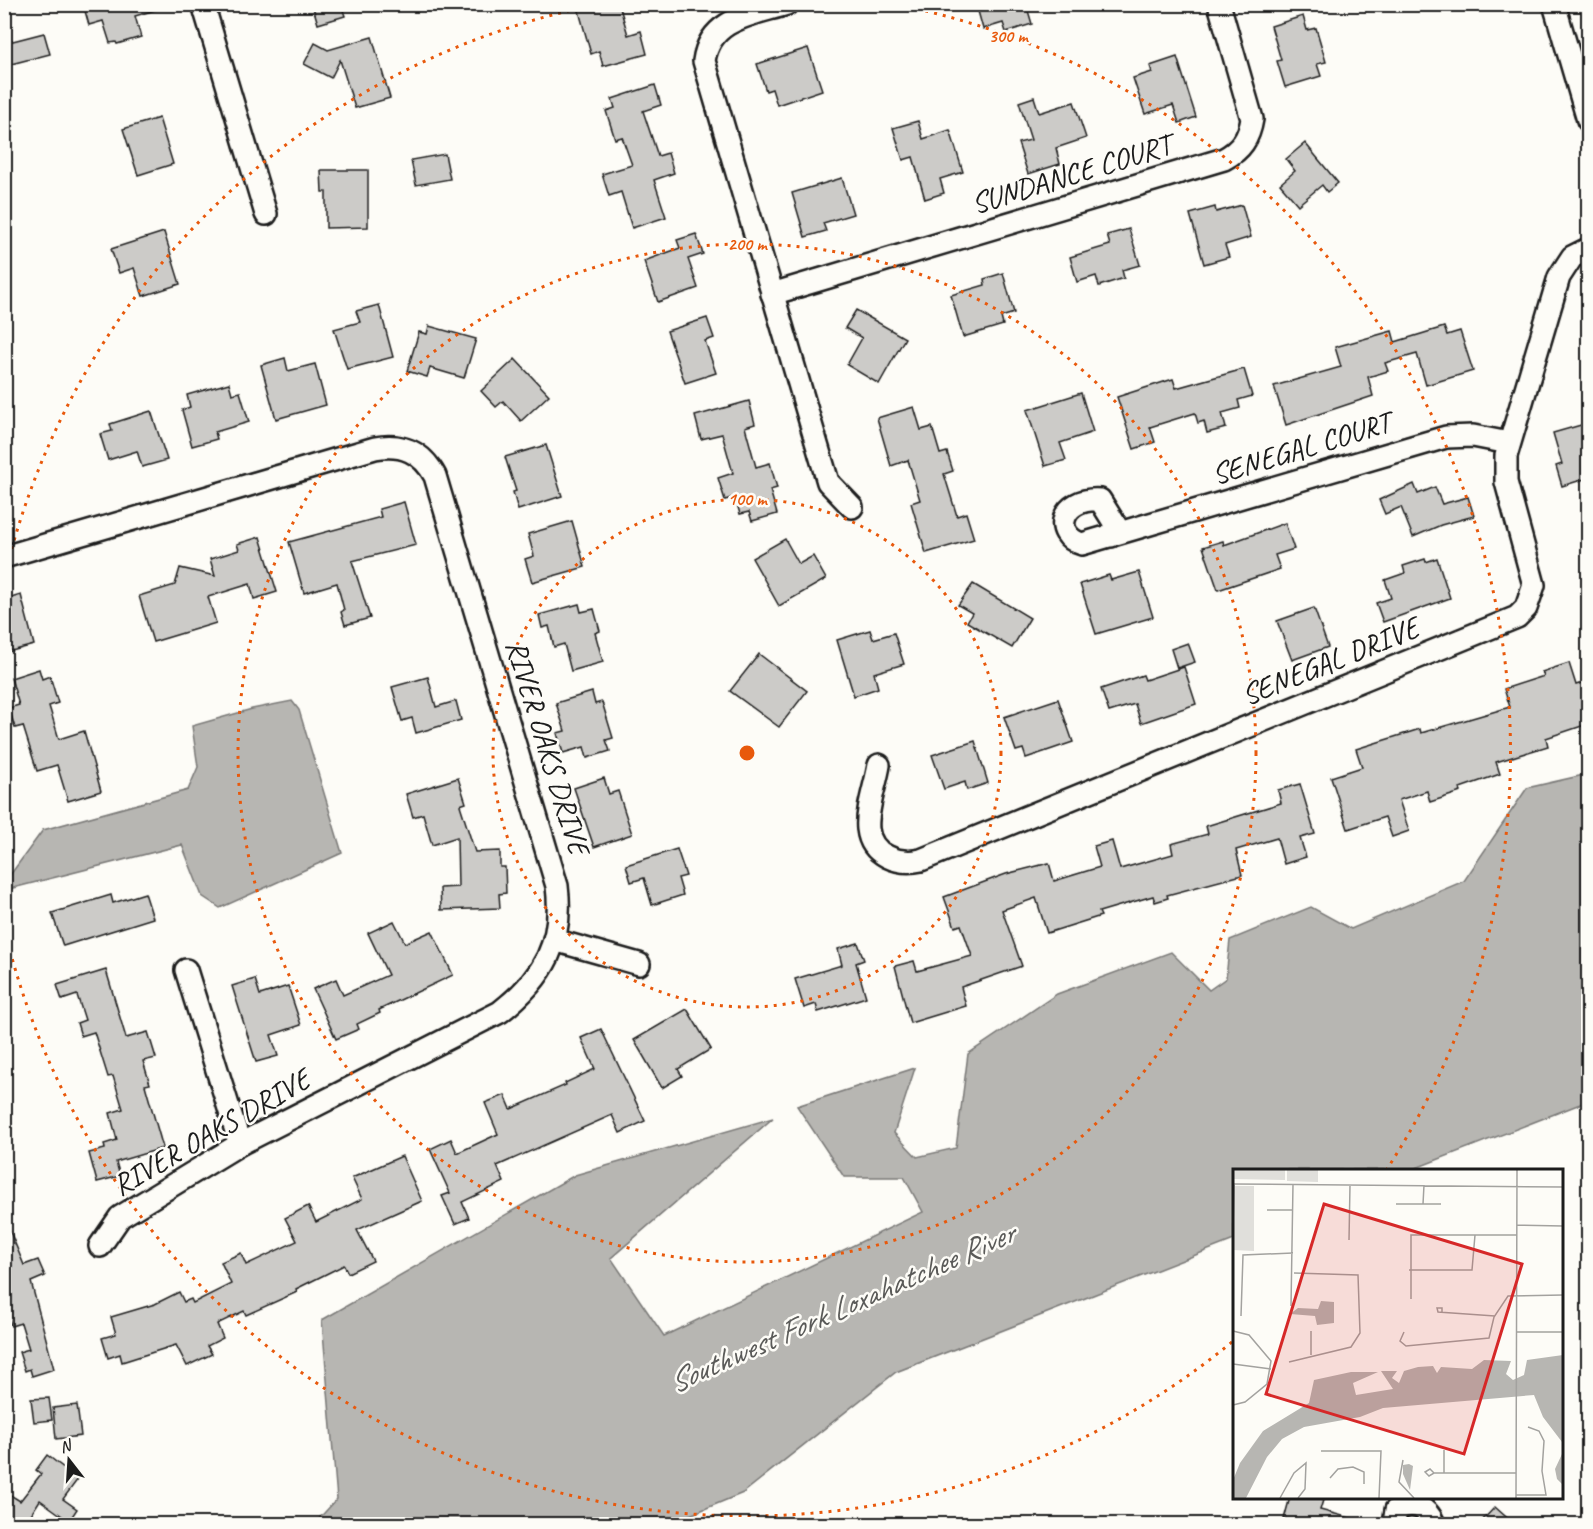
<svg xmlns="http://www.w3.org/2000/svg" width="1593" height="1529" font-family="Caveat,sans-serif">
<style>
.water{fill:#b7b6b2;stroke:#797876;stroke-width:1.5}
.building{fill:#cccbc8;stroke:#1c1c1c;stroke-width:1.5}
.lines{fill:none;stroke-linecap:round;stroke-linejoin:round}
.minor-casing{stroke:#1c1c1c;stroke-width:26}
.minor{stroke:#fdfcf7;stroke-width:21}
.ring{fill:none;stroke:#e8590c;stroke-width:3;stroke-dasharray:3 6}
.labels{text-anchor:middle;stroke-width:5;stroke-linejoin:round;paint-order:stroke}
.street-label{font-size:30px;fill:#1c1c1c;stroke:#fdfcf7}
.water-label{font-size:32px;font-style:italic;fill:#5a5a58;stroke:#fdfcf7}
.inset-road{fill:none;stroke:#a3a29f;stroke-width:1.5}
.view{fill:#d62828;fill-opacity:0.15;stroke:#d62828;stroke-width:3}
.inset-edge{fill:none;stroke:#1c1c1c;stroke-width:3}
.centre{fill:#e8590c;stroke:#fdfcf7;stroke-width:3}
.ring-label{font-size:18px;text-anchor:middle;font-weight:bold;fill:#e8590c;stroke:#fdfcf7;stroke-width:5;stroke-linejoin:round;paint-order:stroke}
</style>
<rect width="100%" height="100%" fill="#fdfcf7"/>
<filter id="ink" filterUnits="userSpaceOnUse"><feTurbulence type="fractalNoise" baseFrequency=".0167" numOctaves="2"/><feDisplacementMap in="SourceGraphic" scale="12" xChannelSelector="R" yChannelSelector="G"/><feConvolveMatrix kernelMatrix="1 2 1 2 8 2 1 2 1" color-interpolation-filters="sRGB"/></filter>
<g filter="url(#ink)">
<g class="water">
<path d="M292,701l7,9 43,143 -122,55 -18,-12 -20,-51 -177,45v-8l38,-52 145,-40 10,-23 -6,-41 60,-17z"/>
<path d="M1588,774v327l-177,69h-177v70l-338,132 -153,121 -75,31h-354l23,-25 -15,-179 253,-145 198,-57 -162,140 53,78 259,-124 -19,-35h-60l-47,-71 118,-38 -21,65 23,24 39,-9 12,-94 89,-60 114,-42 38,38 17,-12 4,-38 81,-33 40,22 113,-48 63,-93z"/>
</g>
<g class="building">
<path d="M83,4h79v4l-27,8 6,21 -24,7 -1,-2 -6,1 -7,-22 -14,4z"/>
<path d="M312,4h29l4,12 -27,8z"/>
<path d="M577,4h42l9,31 13,-4 6,23 -44,12 -4,-15 -8,3z"/>
<path d="M976,4h50l6,20 -26,8 -3,-9 -20,6z"/>
<path d="M1303,16l4,14 9,-2 10,34 -9,2 4,12 -36,11 -8,-26 4,-1 -10,-34z"/>
<path d="M44,33l6,21 -39,10 -6,-21z"/>
<path d="M372,37l18,61 -35,10 -15,-48 -9,18 -27,-14 11,-21 13,7z"/>
<path d="M808,48l14,42 -45,15 -5,-16 -6,2 -9,-27z"/>
<path d="M1177,57l19,60 -17,6 -6,-18 -28,9 -12,-36 19,-6 -2,-6z"/>
<path d="M655,85l6,20 -18,6 15,45 10,-3 6,20 -20,7 12,37 -34,11 -11,-36 -12,4 -7,-22 30,-9 -10,-28 -7,2 -9,-28 9,-3 -3,-9z"/>
<path d="M1034,97l5,16 35,-11 12,36 -30,10 4,16 -32,10 -10,-31 13,-3 -12,-38z"/>
<path d="M159,118l14,46 -35,11 -15,-46z"/>
<path d="M918,121l5,18 27,-9 13,42 -23,7 4,14 -19,6 -12,-42 -10,3 -10,-32z"/>
<path d="M1305,143l33,40 -11,9 -5,-7 -24,20 -18,-21 15,-13 -9,-12z"/>
<path d="M445,154l5,25 -34,6 -5,-25z"/>
<path d="M321,170h47v57l-42,1v-36h-4z"/>
<path d="M842,178l11,36 -30,9 3,8 -21,6 -13,-44z"/>
<path d="M1242,205l9,32 -26,8 4,12 -25,7 -14,-50 25,-7 1,5z"/>
<path d="M1129,229l11,36 -18,5 2,8 -25,8 -3,-10 -19,6 -7,-25 40,-12 -3,-10z"/>
<path d="M164,232l16,52 -37,12 -9,-28 -15,5 -8,-24z"/>
<path d="M696,234l7,20 -15,5 10,29 -40,14 -14,-41 36,-13 -3,-8z"/>
<path d="M1003,273l11,40 -13,4 2,8 -40,12 -12,-42 34,-10 -1,-6z"/>
<path d="M379,305l14,52 -46,12 -13,-40 26,-7 -4,-11z"/>
<path d="M856,310l49,28 -26,46 -32,-19 15,-27 -17,-10z"/>
<path d="M707,318l7,20 -9,3 11,32 -31,10 -18,-52z"/>
<path d="M429,326l47,13 -12,39 -34,-10 -3,9 -20,-6 12,-39 8,2z"/>
<path d="M1444,327l3,8 13,-4 13,40 -47,14 -9,-31 -32,9 3,8 -20,6 5,19 -87,29 -12,-39 67,-19 -6,-20 57,-16 3,11z"/>
<path d="M285,358l3,13 27,-7 11,41 -50,14 -15,-54z"/>
<path d="M515,359l34,36 -28,26 -18,-20 -7,6 -15,-16z"/>
<path d="M1244,369l8,27 -14,4 2,8 -18,5 4,15 -19,5 -3,-12 -6,2 -3,-10 -45,14 5,15 -21,7 -17,-52 56,-18 3,9z"/>
<path d="M229,383l3,11 8,-2 9,30 -34,10 2,7 -25,7 -10,-36 8,-3 -3,-12z"/>
<path d="M1081,393l12,39 -33,11 6,17 -21,6 -18,-56z"/>
<path d="M749,401l6,23 -10,3 11,40 14,-4 7,25 -7,2 7,24 -25,7 -3,-9 -9,2 -5,-17 -10,3 -7,-22 15,-5 -11,-39 -21,5 -6,-23z"/>
<path d="M914,407l7,23 11,-3 8,27 7,-2 6,19 -9,3 13,42 9,-3 8,26 -48,14 -15,-50 9,-3 -12,-40 -17,6 -14,-48z"/>
<path d="M151,411l16,49 -25,7 -5,-16 -29,9 -8,-26 12,-3 -2,-7z"/>
<path d="M1588,423v55l-26,8 -6,-20 6,-2 -9,-31z"/>
<path d="M546,445l16,51 -44,14 -5,-18 3,-1 -11,-34z"/>
<path d="M1414,484l4,10 17,-7 7,17 26,-7 6,19 -33,9 -28,12 -12,-30 -16,7 -6,-14z"/>
<path d="M404,502l12,43 -64,16 18,57 -25,7 -4,-13 3,-2 -7,-27 -33,10 -15,-51 92,-25 -2,-8z"/>
<path d="M572,521l13,46 -53,15 -7,-23 9,-3 -6,-22z"/>
<path d="M1285,523l9,26 -19,6 5,14 -62,21 -15,-43 20,-6 1,4z"/>
<path d="M260,537l17,55 -23,7 -4,-15 -42,13 8,26 -63,19 -14,-46 36,-11 5,-17 35,8 -5,-17 29,-9 -2,-6z"/>
<path d="M785,539l14,25 14,-8 13,23 -47,27 -27,-48z"/>
<path d="M1437,558l13,40 -67,24 -7,-19 15,-5 -6,-18 20,-7 -2,-7 22,-7 1,3z"/>
<path d="M1139,572l14,45 -57,17 -16,-50 29,-9 2,5z"/>
<path d="M973,584l57,34 -18,30 -45,-26 5,-9 -14,-8z"/>
<path d="M21,595l13,50 -30,8v-53z"/>
<path d="M579,604l2,8 13,-3 6,22 -5,2 8,29 -32,9 -7,-27 -10,3 -5,-21 -7,2 -3,-13z"/>
<path d="M1314,608l14,39 -36,13 -15,-39z"/>
<path d="M870,630l3,9 21,-6 10,31 -30,9 4,15 -24,8 -17,-56z"/>
<path d="M1188,643l7,19 -18,6 -6,-19z"/>
<path d="M759,654l48,37 -28,36 -49,-36z"/>
<path d="M1569,663l7,22 12,-4v43l-42,14 2,8 -52,16 4,12 -40,14 1,4 -31,10 -3,-11 -28,9 10,31 -17,6 -7,-20 -37,12 -17,-52 31,-10 -6,-18 64,-20 1,4 89,-26 -6,-18 40,-13 -2,-4z"/>
<path d="M1184,667l12,37 -55,19 -6,-19 -26,8 -8,-23 42,-14 2,5z"/>
<path d="M39,669l3,10 8,-3 8,27 -9,3 10,33 25,-8 17,60 -33,10 -11,-36 -20,6 -14,-45 -8,2 -6,-20 10,-3 -8,-27z"/>
<path d="M428,677l8,30 20,-6 5,19 -45,13 -4,-15 -10,3 -10,-34z"/>
<path d="M592,692l3,12 7,-2 11,36 -7,2 4,11 -23,7 -3,-11 -21,6 -6,-20 8,-2 -9,-28z"/>
<path d="M1058,699l15,43 -47,16 -3,-9 -7,2 -12,-34z"/>
<path d="M975,741l13,42 -21,7 -2,-8 -21,7 -12,-34z"/>
<path d="M458,778l8,25 -6,2 15,47 25,-1v16h5l1,26 -7,1 1,14 -59,2 -1,-22 18,-1 -1,-50 -25,8 -9,-31 -10,3 -7,-23z"/>
<path d="M604,778l5,16 9,-3 14,43 -38,13 -20,-59z"/>
<path d="M1300,784l15,50 -15,4 6,19 -22,7 -7,-26 -41,12 6,25 -75,20 1,3 -13,4 -2,-6 -54,16 2,4 -54,17 -11,-35 -34,12 20,56 -61,21 5,19 -56,17 -15,-57 19,-5 3,10 55,-15 -11,-31 -6,2 -11,-30 62,-23 43,-11 5,18 46,-14 -6,-21 18,-5 8,28 53,-15 -2,-10 37,-10 -2,-8 75,-23 -3,-13z"/>
<path d="M677,849l9,27 -8,2 5,17 -31,10 -8,-27 -13,4 -5,-17z"/>
<path d="M145,893l8,25 -90,28 -11,-33 59,-18 2,8z"/>
<path d="M394,921l11,22 27,-12 21,44 -74,35 1,3 -23,11 2,5 -23,10 -23,-50 23,-10 7,16 45,-20 -20,-42z"/>
<path d="M858,943l6,17 -8,3 10,34 -48,15 -2,-8 -12,4 -9,-29 47,-14 -4,-16z"/>
<path d="M106,970l20,68 22,-6 8,26 -13,3 7,23 -5,1 18,63 -47,14 4,14 -23,6 -8,-29 16,-4 -1,-5 13,-4 -7,-27 13,-4 -10,-33 -5,1 -14,-45 -13,4 -4,-13 8,-3 -8,-25 -15,5 -5,-15z"/>
<path d="M255,979l5,16 28,-9 13,39 -30,10 7,21 -22,6 -24,-76z"/>
<path d="M687,1009l24,40 -33,20 4,7 -20,12 -28,-48z"/>
<path d="M601,1029l44,92 -25,12 -8,-18 -115,51 7,16 -42,20 7,16 -14,6 -13,-28 8,-3 -20,-44 21,-10 6,14 41,-19 -13,-31 20,-8 6,14 55,-24 -1,-2 30,-14 -14,-31z"/>
<path d="M402,1156l20,45 -65,29 16,31 -25,12 -4,-8 -48,24 1,3 -51,23 -2,-4 -27,13 6,14 -16,8 5,8 -25,12 -11,-21 -54,17 -2,-8 -12,4 -6,-20 14,-4 -5,-17 44,-13 24,-12 5,10 7,-3 2,4 38,-19 -10,-22 20,-9 5,12 51,-24 -12,-23 23,-12 8,16 46,-23 -10,-21z"/>
<path d="M4,1217l20,48 14,-5 7,16 -14,6 23,87 -22,7 -2,-7 -5,2 -6,-19 10,-3 -8,-26 -10,3 -7,-23z"/>
<path d="M49,1398l3,22 -18,2 -3,-23z"/>
<path d="M77,1405l4,31 -25,3 -3,-31z"/>
<path d="M47,1455l31,24 -15,20 14,10 -8,12 -29,-21 -15,24h-21v-33l16,10 21,-27 -5,-4z"/>
<path d="M1290,1497h34l-4,13 38,10 -1,4h-53l-20,-5z"/>
<path d="M1495,1507l19,17h-35z"/>
</g>
<g class="lines">
<g class="minor-casing">
<g id="minor">
<path d="M203,4l63,210"/>
<path d="M787,4c-35,11 -77,14 -83,57l124,421 24,25"/>
<path d="M1554,4l34,116"/>
<path d="M772,294l452,-135c17,-9 25,-21 28,-40l-33,-115"/>
<path d="M1111,536l4,-12 -15,-24c-39,-3 -49,35 -18,44l364,-107 27,-1 36,7"/>
<path d="M4,557l371,-109c27,-5 47,4 60,28l122,410c7,56 -13,92 -57,126l-260,132 -120,73 -20,29"/>
<path d="M879,765c-3,19 -13,45 -11,64 3,27 31,36 53,31l596,-243 9,-9 8,-23 -28,-103v-26l53,-179 13,-20 16,-8"/>
<path d="M554,940l85,24"/>
<path d="M186,970l54,174"/>
<path d="M1394,1524l2,-14c17,-10 31,-3 38,14"/>
</g>
</g>
<use href="#minor" class="minor"/>
</g>
</g>
<g class="ring">
<circle cx="747" cy="753" r="254"/>
<circle cx="747" cy="753" r="509"/>
<path d="M1232 1342A763 763 0 0 1 5 931M5 575A763 763 0 0 1 595 5M899 5A763 763 0 0 1 1387 1169"/>
</g>
<g class="labels">
<g class="street-label">
<text transform="translate(1071 174) rotate(-17)" y="10">SUNDANCE COURT</text>
<text transform="translate(1301 448) rotate(-17)" y="10">SENEGAL COURT</text>
<text transform="translate(1330 661) rotate(-22)" y="10">SENEGAL DRIVE</text>
<text transform="translate(548 747) rotate(73)" y="10">RIVER OAKS DRIVE</text>
<text transform="translate(211 1132) rotate(-30)" y="10">RIVER OAKS DRIVE</text>
</g>
<g class="water-label">
<text transform="translate(841 1307) rotate(-24)" y="11">Southwest Fork Loxahatchee River</text>
</g>
</g>
<g transform="translate(1233 1169)">
<rect width="330" height="330" fill="#fdfcf7"/>
<path d="M0,1h52v10l-52,-1zM54,1h31v12l-31,-1zM0,17h21v65l-21,-1z" fill="#e0dfdb"/>
<path d="M88,132l13,1v21l-17,2 -2,-9 -25,-2 8,-6 20,1zM330,186v130l-6,-6 -2,-10 7,-15v-12l-19,-25 -9,-22 -151,13 -23,9 -56,10 -22,12 -15,18 -21,41h-13v-18l7,-17 23,-32 46,-28 5,-23 37,-8h27l-25,11 3,12 37,-6 -12,-18h16l-5,7 7,5 5,-12 14,-4 15,-1 4,7 4,-6 31,2 12,-9 27,1 -5,13 7,6 11,-5 3,-15zM176,295l4,2 -3,24 -7,-16v-9z" fill="#b7b6b2"/>
<path class="inset-road" d="M0,15l330,3M163,35h45M190,35l1,-19M34,41h26M284,56l46,1M0,61l1,-46M116,71l1,-55M176,101h63l3,-35M178,130v-64h106M58,137l2,-122M209,143v-4h-5l1,4 57,4M8,147l2,-61 50,-2M0,162l16,4 22,26 -4,23 -22,18 -12,3M78,162v24M171,163l-4,9 6,5 83,-8 5,-21 14,-21 55,-1M284,163h46M56,193l62,-15 9,-14 -2,-58 -64,-2M0,195l38,5M211,281v23M88,282h60l-2,47M170,291l-4,22 15,16M201,304l-4,-4 -5,3 4,4 5,-3h82M97,309l8,-9 15,-2 11,5v12M283,326h30l-4,-24 2,-30 -5,-10 -11,-4M47,329l14,-25 12,-10 -1,26 -7,9M283,329l1,-328"/>
<path class="view" d="M91,35l198,60 -58,190 -198,-60z"/>
<rect width="330" height="330" class="inset-edge"/>
</g>
<circle cx="747" cy="753" r="9" class="centre"/>
<g class="ring-label">
<text x="1008" y="42">300 m</text>
<text x="747" y="250">200 m</text>
<text x="747" y="505">100 m</text>
</g>
<rect width="1593" height="1529" fill="none" stroke="#fdfcf7" stroke-width="24"/>
<rect x="12" y="12" width="1569" height="1505" fill="none" stroke="#1c1c1c" stroke-width="2" filter="url(#ink)"/>
<g transform="translate(69 1460) rotate(343)" stroke="#fdfcf7" stroke-width="4.5" paint-order="stroke">
<path d="M0-4.5L10 22L0 15L-10 22Z" fill="#1c1c1c"/>
<text y="-9" font-size="16" font-weight="bold" text-anchor="middle" fill="#1c1c1c">N</text>
</g>
</svg>
